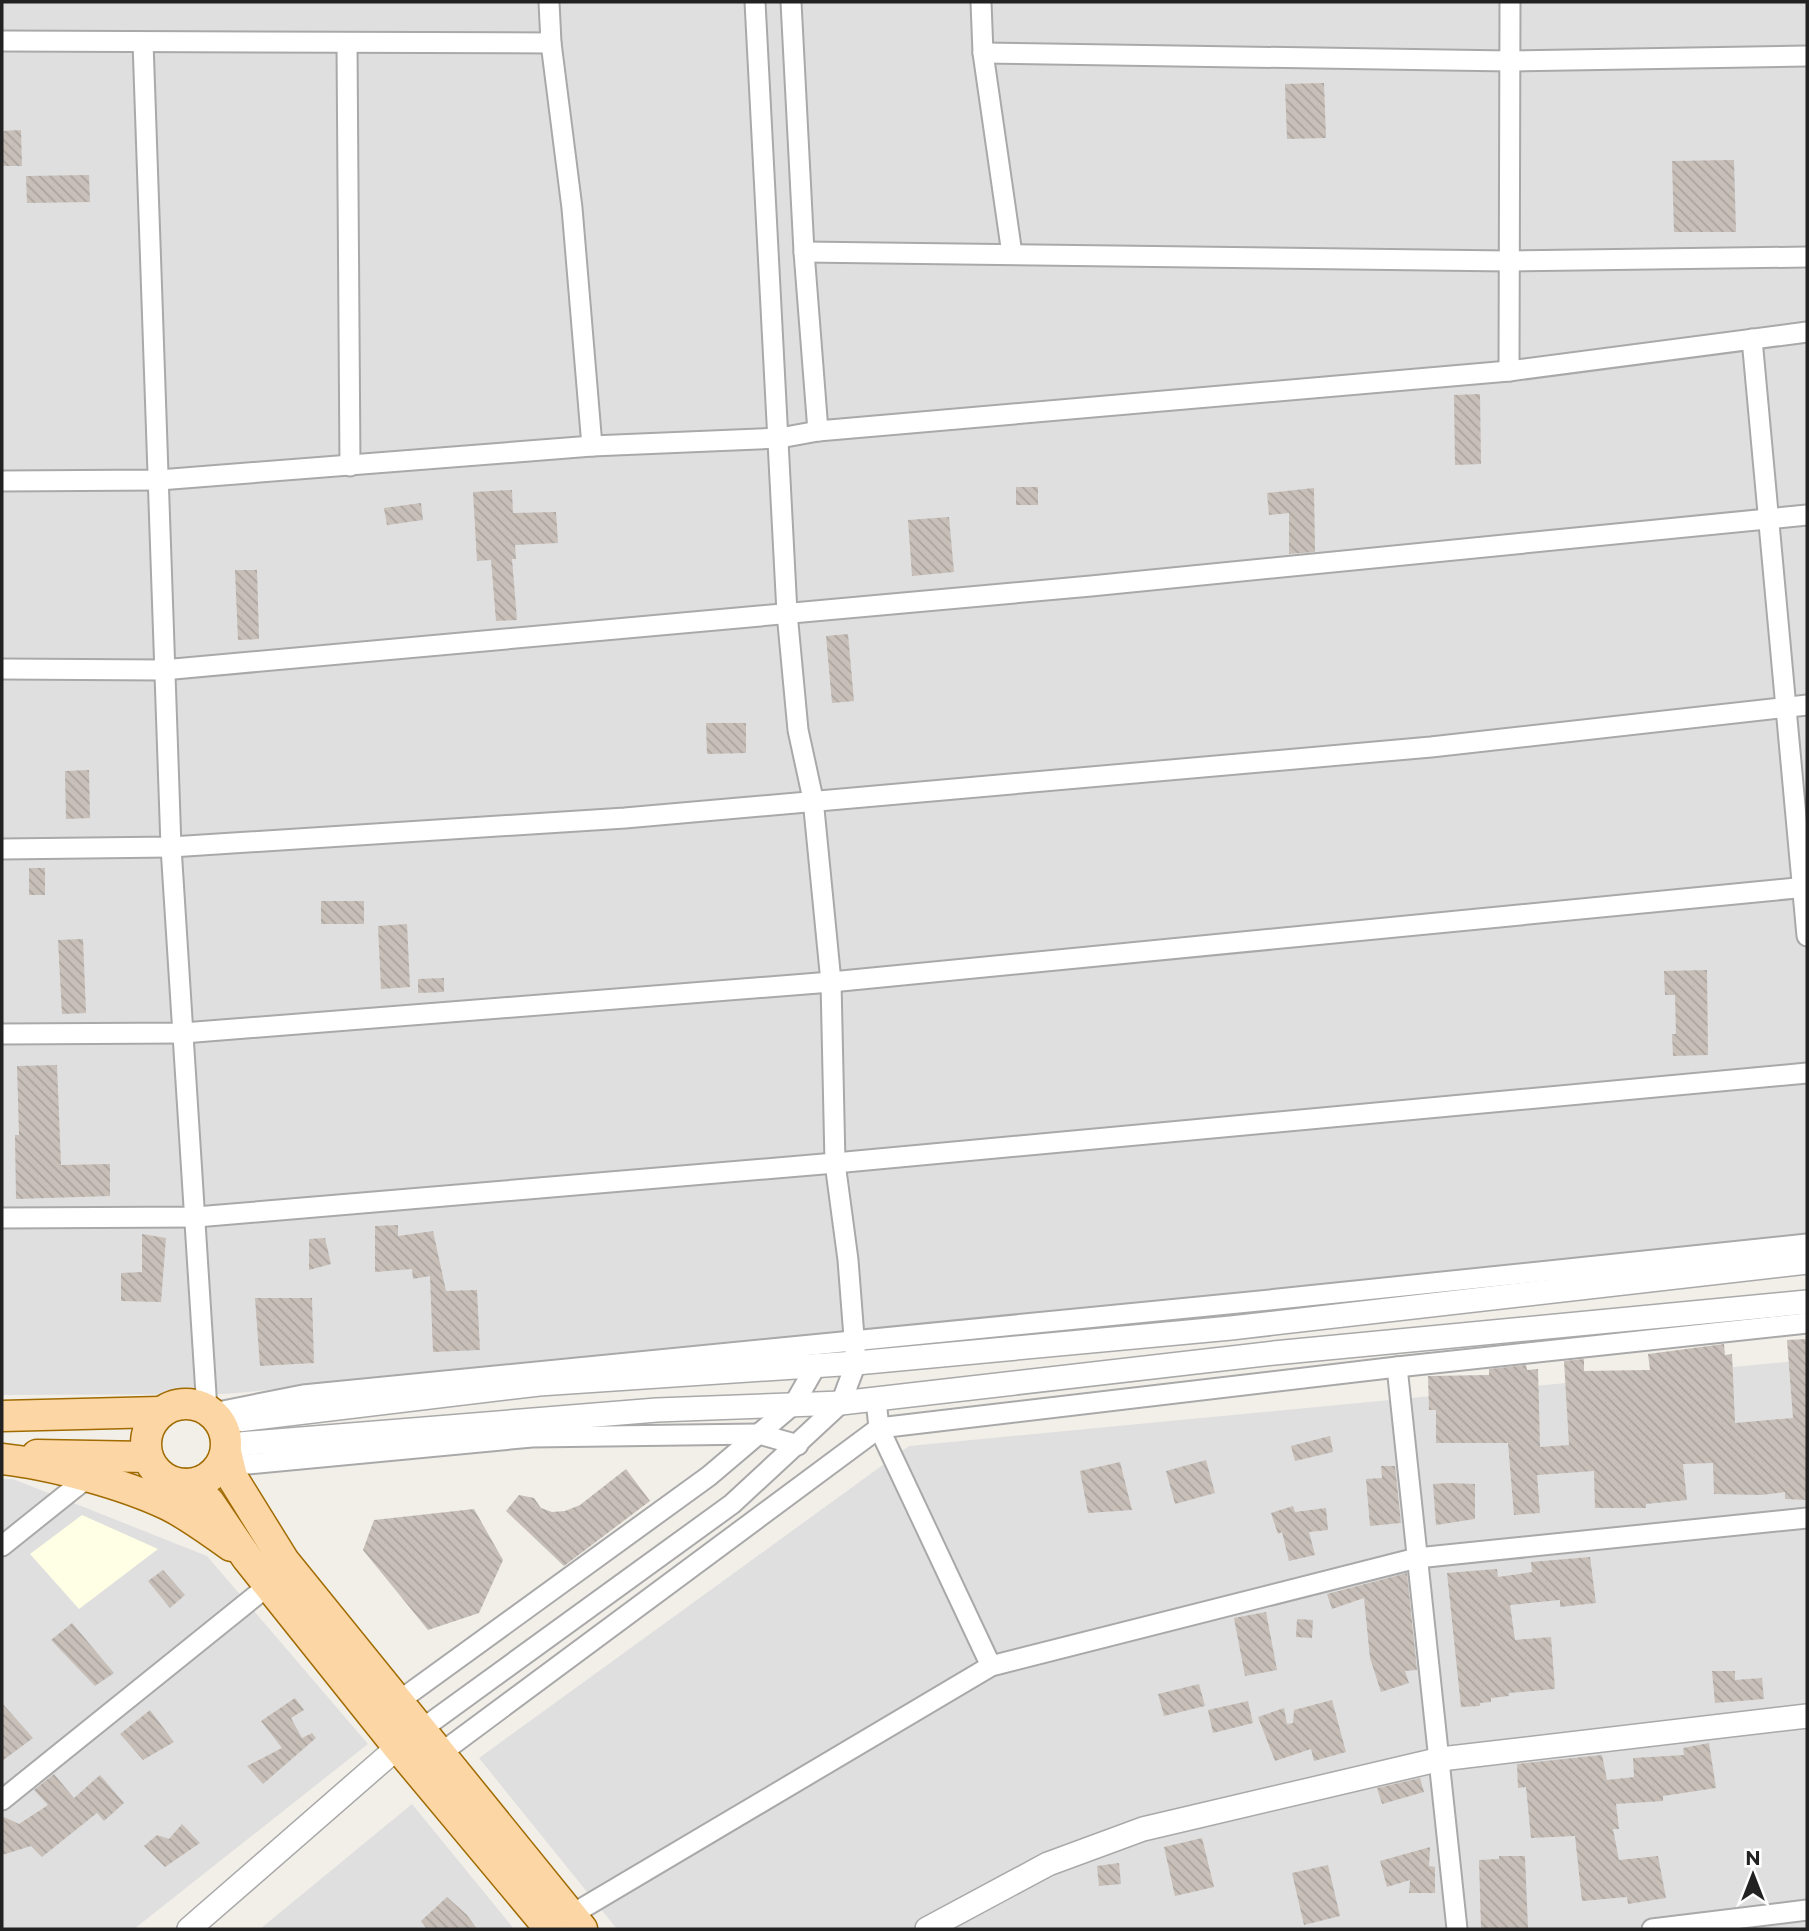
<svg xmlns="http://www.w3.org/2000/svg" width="1809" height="1931" font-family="Montserrat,sans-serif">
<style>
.residential{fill:#e0dfdf}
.education{fill:#ffffe5}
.building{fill:url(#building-back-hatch)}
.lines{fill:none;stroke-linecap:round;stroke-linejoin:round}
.minor-casing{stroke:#a9a9a9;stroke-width:23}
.tertiary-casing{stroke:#a9a9a9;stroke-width:26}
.primary-casing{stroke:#a06b00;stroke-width:33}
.minor{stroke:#fff;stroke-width:19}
.tertiary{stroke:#fff;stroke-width:23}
.primary{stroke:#fcd6a4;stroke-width:30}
</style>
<defs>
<pattern id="building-back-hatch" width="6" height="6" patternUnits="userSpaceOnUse" patternTransform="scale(1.75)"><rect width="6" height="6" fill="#c7bfb8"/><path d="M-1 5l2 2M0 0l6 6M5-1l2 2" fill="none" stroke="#aba49e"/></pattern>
</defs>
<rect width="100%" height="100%" fill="#f2efe9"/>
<g class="residential">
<path d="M2,2h1805v1246l-1582,146 -223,1z"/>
<path d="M1807,1360v569h-1190l-138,-171 430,-312z"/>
<path d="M2,1479h11l194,77 161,188 -234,185h-132z"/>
<path d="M412,1804l102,125h-254z"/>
</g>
<path class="education" d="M82,1515l76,34 -79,60 -49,-55z"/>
<g class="building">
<path d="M1324,83l2,55 -39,1 -2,-55z"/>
<path d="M21,130l1,36h-20v-35z"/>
<path d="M1734,160l2,72h-62l-2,-71z"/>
<path d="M89,175l1,27 -63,1 -1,-27z"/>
<path d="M1480,394l1,70 -26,1 -1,-70z"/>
<rect x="1016" y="487" width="22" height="18"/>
<path d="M1314,488l1,64 -26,2v-41l-20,2 -2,-22z"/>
<path d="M512,490l1,23 43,-1 2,31 -43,2 1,14h-4l5,61 -21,1 -5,-61 -14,1 -4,-69z"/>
<path d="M421,503l2,17 -36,5 -3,-17z"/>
<path d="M949,517l5,55 -42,4 -4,-56z"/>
<path d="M235,570h22l2,69 -21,1z"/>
<path d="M848,634l6,67 -22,2 -6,-67z"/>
<path d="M706,723h40v30l-39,1z"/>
<path d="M89,770l1,48 -24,1 -1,-48z"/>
<rect x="29" y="868" width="16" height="27"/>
<rect x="321" y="901" width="43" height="23"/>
<path d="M407,924l3,63 -29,2 -3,-63z"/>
<path d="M83,939l3,74 -24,1 -4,-74z"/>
<path d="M1707,970l1,85 -35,1 -1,-22h4l-1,-39h-10l-1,-24z"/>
<path d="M444,978v14l-26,1v-14z"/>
<path d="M57,1065l4,100 49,-1v32l-94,3 -1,-64h4l-2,-69z"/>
<path d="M398,1225v11l35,-5 13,60 31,-1 3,60 -47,2 -3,-76 -17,3 -1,-10 -37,3v-46z"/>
<path d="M142,1234l24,4 -5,64 -40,-1v-28l21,-1z"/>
<path d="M325,1238l6,26 -22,6v-31z"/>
<path d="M255,1298h57l2,65 -54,3z"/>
<path d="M1807,1339v161l-22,-1v-7l-24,3 -47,-1 -1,-31 -30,1 4,36 -41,4v4h-51l-1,-37 -57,4 3,38 -26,2 -6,-72h-72v-33h-7l-1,-34 61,-1v-6l37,-4 1,5 11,-1 2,78 29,-2 -5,-84 20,-2v12l66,-1 -2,-16 76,-10 1,11 7,-1 3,69 58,-5 -6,-78z"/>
<path d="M1330,1436l3,16 -38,9 -4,-15z"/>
<path d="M1206,1460l9,33 -40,11 -9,-33z"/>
<path d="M1120,1462l12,48 -44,3 -8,-42z"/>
<path d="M1381,1466h14l6,57 -31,3 -4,-47 16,-1z"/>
<path d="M626,1469l24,32 -86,65 -58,-55 13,-16 15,3 7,10 11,4 13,-1 15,-6z"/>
<path d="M1449,1483l26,1v35l-39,6 -3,-41z"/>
<path d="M1293,1506l2,6 31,-4 2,22 -19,2 6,23 -26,6 -7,-29 -4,2 -7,-21z"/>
<path d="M474,1509l29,51 -24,53 -51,17 -65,-80 11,-30z"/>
<path d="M1590,1557l6,46 -36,4v-7l-50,5 5,35 36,-3 4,52 -46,4v3l-18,2v4l-11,1v3l-19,1 -14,-134 50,-4 1,8 34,-5 -1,-10z"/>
<path d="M163,1570l22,25 -15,13 -22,-27z"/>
<path d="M1407,1573l10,97 -12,1 4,12 -28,9 -11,-34 -6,-60 -32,11 -5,-15z"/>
<path d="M1266,1612l11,58 -32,6 -11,-58z"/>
<path d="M1297,1619l16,1 -1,18 -16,-1z"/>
<path d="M72,1623l42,50 -19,13 -44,-46z"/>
<path d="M1712,1671h23v9l27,-2 2,21 -49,4z"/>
<path d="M1199,1684l6,22 -41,10 -6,-22z"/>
<path d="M295,1698l9,12 -13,8 11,20 10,-5 4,5 -53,46 -16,-18 35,-18 -21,-27z"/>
<path d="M1332,1700l14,52 -32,9 -3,-12 -36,12 -17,-44 26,-9 3,16 6,-1 1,-13z"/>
<path d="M1248,1701l5,22 -40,10 -5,-23z"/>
<path d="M2,1703l31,35 -31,23z"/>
<path d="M150,1710l24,32 -31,18 -23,-26z"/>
<path d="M1709,1743l7,45 -53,8v5l-47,3 3,25h-6l6,31 39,-4 8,42 -38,6 -1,-7 -45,4 -7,-65 -44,2 -5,-51 -8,1 -1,-24 85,-9 5,25 27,-3 -1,-19 51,-3 -1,-7z"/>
<path d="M54,1774l20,24 26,-23 24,28 -20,18 -7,-8 -55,44 -11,-11 -29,9v-39l17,8 29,-19 -14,-15z"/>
<path d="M1420,1778l4,14 -42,12 -5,-16z"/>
<path d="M182,1824l18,19 -35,24 -21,-21 13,-11 12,4z"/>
<path d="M1202,1838l12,49 -39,9 -11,-49z"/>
<path d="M1430,1847l-1,19 6,1v26h-26l1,-13 -23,7 -7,-26z"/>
<path d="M1499,1856h26l3,73h-47l-2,-69 20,-1z"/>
<path d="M1119,1863l2,21 -22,2 -2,-20z"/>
<path d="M1328,1865l12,51 -36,9 -12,-52z"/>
<path d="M447,1897l20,18 10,14h-50l-6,-8z"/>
</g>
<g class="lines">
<g class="minor-casing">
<g id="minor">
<path d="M549,2l2,41 21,165 20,238"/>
<path d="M791,2l13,250 14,179"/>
<path d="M981,2l2,51 29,201"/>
<path d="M2,41l549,2"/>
<path d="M143,42l28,805 36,563"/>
<path d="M347,44l3,422"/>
<path d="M983,53l527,8 297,-5"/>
<path d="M804,252l705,9 298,-4"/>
<path d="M1752,339l55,597"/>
<path d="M1509,371l1,-369"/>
<path d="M2,481l157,-1 433,-34 188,-8 38,-7 691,-60 298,-39"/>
<path d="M2,669l161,1 928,-84 716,-71"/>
<path d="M2,849l169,-2 454,-29 806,-71 376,-42"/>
<path d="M2,1034l181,-1 648,-51 976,-95"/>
<path d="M2,1218l194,-1 639,-54 972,-90"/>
<path d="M1397,1367l60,562"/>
<path d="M876,1400l3,28 112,238"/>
<path d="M213,1413l90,-18c502,-49 1003,-97 1504,-151"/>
<path d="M227,1466l305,-29 227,-3 39,11"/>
<path d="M2,1546l85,-68"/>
<path d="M399,1701l310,-225 85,-72 23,-40"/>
<path d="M422,1729l310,-225 109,-101 15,-40 -8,-103 -13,-97 -4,-181 -18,-183 -15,-69 -11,-117 -32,-611"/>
<path d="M441,1753l438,-325 518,-61 410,-44"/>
<path d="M2,1800l267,-215"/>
<path d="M571,1915l420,-249 426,-108 390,-40"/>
<path d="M1652,1929l155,-19"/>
</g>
</g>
<g class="tertiary-casing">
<g id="tertiary">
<path d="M221,1422l318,-38 317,-21 375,-35 576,-66"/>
<path d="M227,1445l430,-35 184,-7 433,-50 533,-51"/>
<path d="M189,1929l209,-182"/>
<path d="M927,1929l121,-65 95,-35 51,-12 247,-58 366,-43"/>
</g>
</g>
<g class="primary-casing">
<g id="primary">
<circle cx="186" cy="1444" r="40"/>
<path d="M2,1416l158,-4"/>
<path d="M226,1452l6,25 52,84 298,368"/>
<path d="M37,1455l110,2"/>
<path d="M2,1459c48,5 122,25 166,46 22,11 43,27 63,41"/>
<path d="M186,1484l7,2 16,16 38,56 151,189 152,182"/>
</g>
</g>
<use href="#minor" class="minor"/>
<use href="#tertiary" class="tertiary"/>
<use href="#primary" class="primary"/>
</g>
<rect width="1809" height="1931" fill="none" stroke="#222222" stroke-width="7"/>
<g transform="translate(1753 1875)" stroke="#ffffff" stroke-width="5" paint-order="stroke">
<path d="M0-5L12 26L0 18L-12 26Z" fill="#222222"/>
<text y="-10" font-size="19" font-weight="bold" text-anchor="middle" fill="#222222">N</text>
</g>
</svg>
